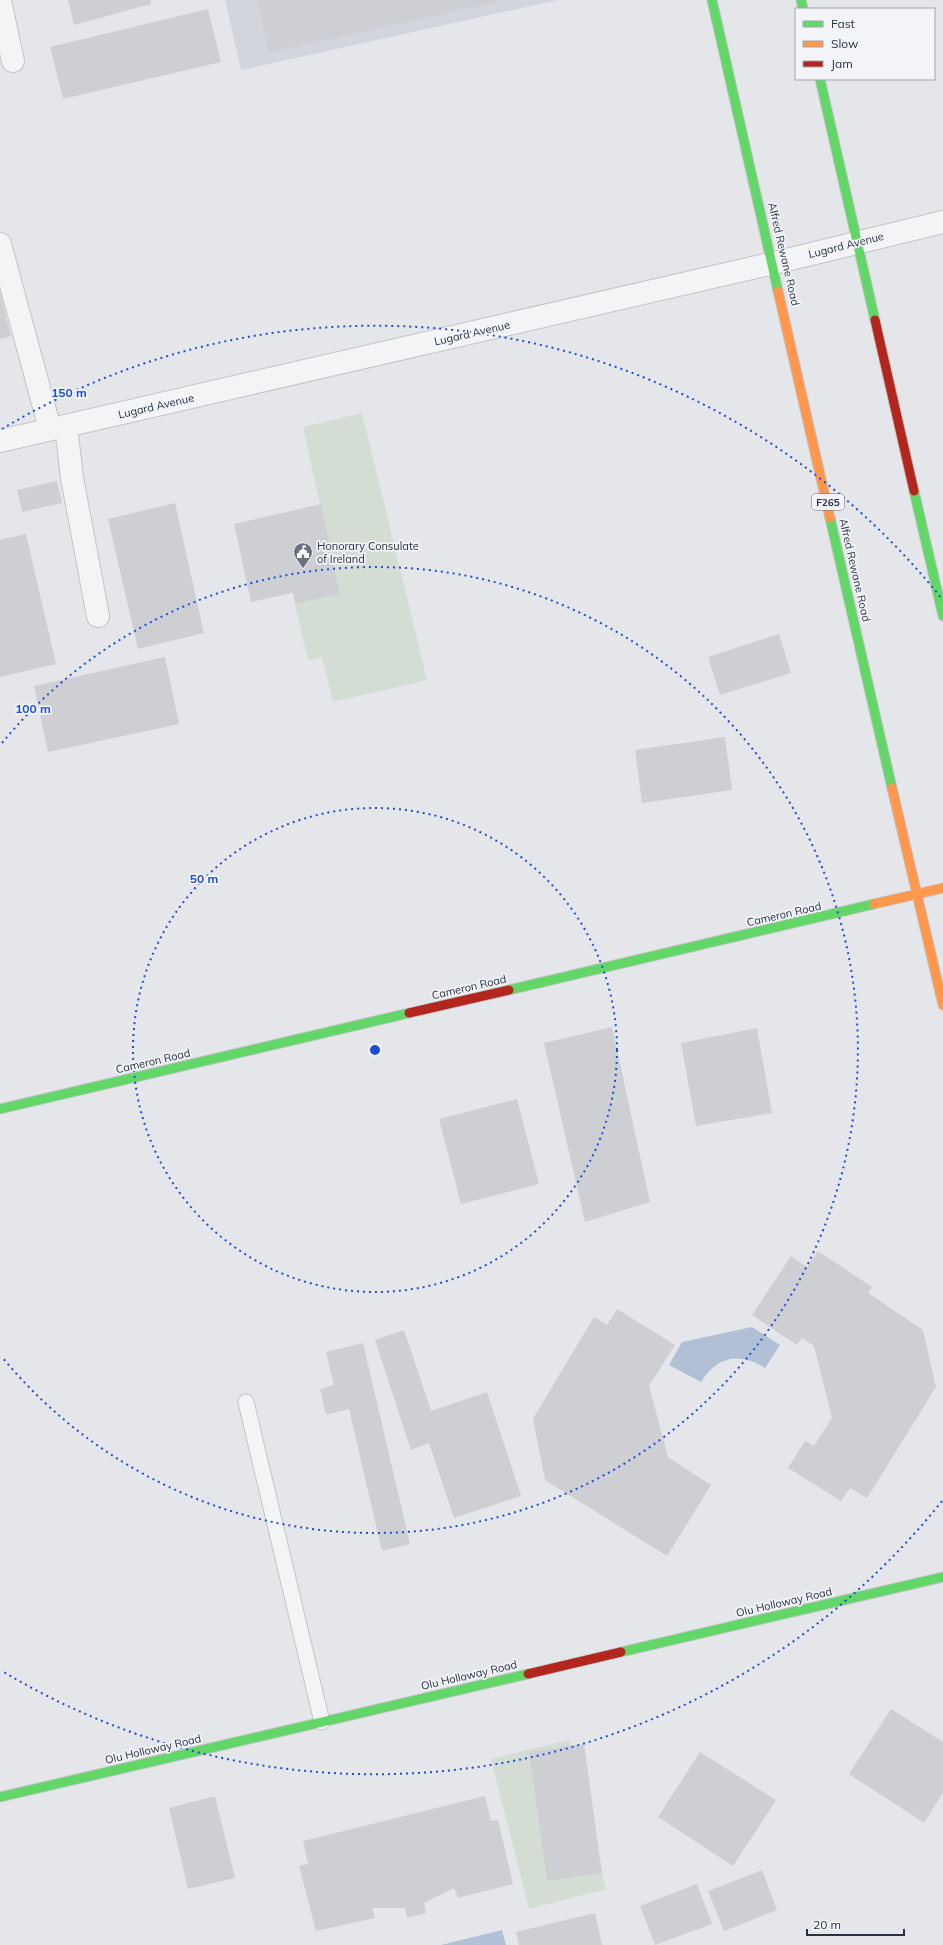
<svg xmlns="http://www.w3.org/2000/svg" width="943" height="1945" font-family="Mulish,sans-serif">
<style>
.built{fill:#d2d5dc}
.green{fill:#d4ddd4}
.water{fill:#b2c0d5}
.building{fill:#cecfd3}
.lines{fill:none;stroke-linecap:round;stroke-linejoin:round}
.lane-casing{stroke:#c2c4c7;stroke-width:17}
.street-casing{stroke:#c2c4c7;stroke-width:24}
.fast-casing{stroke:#c2c4c7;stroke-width:11}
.slow-casing{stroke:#c2c4c7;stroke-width:11}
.jam-casing{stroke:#c2c4c7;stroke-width:11}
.lane{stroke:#f3f4f6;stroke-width:15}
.street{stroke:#f3f4f6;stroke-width:22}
.fast{stroke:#63d668;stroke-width:9}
.slow{stroke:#ff974d;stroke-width:9}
.jam{stroke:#b3261e;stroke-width:9}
.ring{fill:none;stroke:#1d4ed8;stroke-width:2;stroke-dasharray:2 4}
.labels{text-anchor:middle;stroke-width:3.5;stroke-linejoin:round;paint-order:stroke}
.shield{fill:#f2f4f8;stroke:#656c7a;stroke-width:1}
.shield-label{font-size:10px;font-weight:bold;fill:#293144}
.street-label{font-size:11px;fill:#293144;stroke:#f2f4f8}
.poi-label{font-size:11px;fill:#293144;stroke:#f2f4f8;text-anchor:start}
.centre{fill:#1d4ed8;stroke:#f2f4f8;stroke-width:2}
.ring-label{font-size:12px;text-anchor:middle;font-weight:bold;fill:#1d4ed8;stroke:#f2f4f8;stroke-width:3.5;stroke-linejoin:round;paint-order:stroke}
</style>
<rect width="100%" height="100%" fill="#e4e6e9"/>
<path class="built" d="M225,0h333l-317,70z"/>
<g class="green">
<path d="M362,413l65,267 -94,22 -11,-45 -14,3 -13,-56 45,-10 -37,-167z"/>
<path d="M569,1740l37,149 -77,20 -38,-150z"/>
</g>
<g class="water">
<path d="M752,1327l28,18 -15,23c-25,-16 -48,-12 -64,14l-32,-17 13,-23z"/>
<path d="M502,1930l4,15h-65z"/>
</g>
<g class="building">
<path d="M68,0h82l1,4 -77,21z"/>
<path d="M257,0h243v1l-231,52z"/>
<path d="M208,9l13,53 -158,37 -13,-52z"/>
<path d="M0,292l11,44 -11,3z"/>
<path d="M57,481l5,22 -40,9 -5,-22z"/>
<path d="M175,503l29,130 -66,16 -30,-130z"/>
<path d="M321,504l19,90 -45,10 -2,-11 -42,9 -17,-78z"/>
<path d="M26,534l30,130 -56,13v-137z"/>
<path d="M779,634l12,39 -71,22 -12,-38z"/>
<path d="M165,657l14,67 -131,28 -14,-66z"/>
<path d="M725,737l7,53 -90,13 -7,-53z"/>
<path d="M612,1027l38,175 -65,20 -41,-179z"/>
<path d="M757,1028l15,85 -76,13 -15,-83z"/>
<path d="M517,1099l22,85 -78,20 -22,-85z"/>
<path d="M818,1251l54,36 -4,6 55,37 13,57 -69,111 -17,-10 -9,13 -53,-33 17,-27 9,5 18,-28 -18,-72 -12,-8 -5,7 -45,-30 39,-59 16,11z"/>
<path d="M617,1309l58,36 -26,41 19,71 43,28 -44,71 -122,-76 -12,-61 61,-102 13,8z"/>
<path d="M404,1330l27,81 56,-19 34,104 -67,22 -25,-75 -18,7 -36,-110z"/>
<path d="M363,1343l47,201 -28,7 -33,-142 -23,6 -6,-26 14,-4 -8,-33z"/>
<path d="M891,1709l52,33v51l-19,30 -75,-49z"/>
<path d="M584,1744l18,129 -55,8 -18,-129z"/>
<path d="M700,1752l76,48 -43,66 -75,-49z"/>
<path d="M215,1796l20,82 -47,11 -19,-81z"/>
<path d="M485,1796l6,25 7,-1 15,64 -55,14 -4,-10 -30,15 2,10 -19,5 -2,-10h-33l3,10 -59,13 -17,-65 9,-2 -5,-23z"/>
<path d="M762,1870l15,40 -53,21 -16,-40z"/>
<path d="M697,1884l15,40 -57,21 -15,-39z"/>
<path d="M595,1913l7,32h-83l-3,-13z"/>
</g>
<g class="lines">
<g class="lane-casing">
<path id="lane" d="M246,1402l76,320"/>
</g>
<g class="street-casing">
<g id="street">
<path d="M0,1l13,60"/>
<path d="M0,244l50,185"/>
<path d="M66,426l6,52 26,138"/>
<path d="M0,441l774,-178 169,-41"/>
</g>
</g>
<g class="fast-casing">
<g id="fast">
<path d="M712,0l66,291"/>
<path d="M801,0l2,9"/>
<path d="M820,79l55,241"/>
<path d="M914,491l29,125"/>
<path d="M830,518l62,270"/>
<path d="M509,990l365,-86"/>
<path d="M0,1109l409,-96"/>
<path d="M621,1652l322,-75"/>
<path d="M0,1797l528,-123"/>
</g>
</g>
<g class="slow-casing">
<g id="slow">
<path d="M778,291l52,227"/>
<path d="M892,788l51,217"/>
<path d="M874,904l69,-16"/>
</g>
</g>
<g class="jam-casing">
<g id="jam">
<path d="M875,320l39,171"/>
<path d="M409,1013l100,-23"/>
<path d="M528,1674l93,-22"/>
</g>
</g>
<use href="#lane" class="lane"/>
<use href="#street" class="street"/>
<use href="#fast" class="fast"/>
<use href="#slow" class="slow"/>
<use href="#jam" class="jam"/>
</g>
<g class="ring">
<circle cx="375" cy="1050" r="242"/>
<path d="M2 743A483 483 0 1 1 2 1357"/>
<path d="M942 1501A725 725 0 0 1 2 1671M2 429A725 725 0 0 1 942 599"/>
</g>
<defs>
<g id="civic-pin" transform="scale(1)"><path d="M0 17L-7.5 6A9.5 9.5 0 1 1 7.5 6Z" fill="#6a707e" stroke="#f2f4f8"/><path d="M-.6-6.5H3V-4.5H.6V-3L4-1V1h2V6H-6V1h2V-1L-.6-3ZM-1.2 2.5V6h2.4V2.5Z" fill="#fff"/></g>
</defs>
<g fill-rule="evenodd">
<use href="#civic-pin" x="303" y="552"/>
</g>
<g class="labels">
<rect class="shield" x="812" y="494" width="32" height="16" rx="3"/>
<g class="shield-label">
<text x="828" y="506">F265</text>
</g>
<g class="street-label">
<text transform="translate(846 245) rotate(-14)" y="4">Lugard Avenue</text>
<text transform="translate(784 254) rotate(77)" y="4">Alfred Rewane Road</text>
<text transform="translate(472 333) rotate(-13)" y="4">Lugard Avenue</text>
<text transform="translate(156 406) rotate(-13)" y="4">Lugard Avenue</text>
<text transform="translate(855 570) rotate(77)" y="4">Alfred Rewane Road</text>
<text transform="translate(784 914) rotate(-13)" y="4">Cameron Road</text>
<text transform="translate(469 987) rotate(-13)" y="4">Cameron Road</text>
<text transform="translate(153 1061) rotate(-13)" y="4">Cameron Road</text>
<text transform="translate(784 1602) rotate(-13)" y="4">Olu Holloway Road</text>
<text transform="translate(469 1675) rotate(-13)" y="4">Olu Holloway Road</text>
<text transform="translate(153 1749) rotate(-13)" y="4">Olu Holloway Road</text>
</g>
<g class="poi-label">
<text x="317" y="550">Honorary Consulate<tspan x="317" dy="13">of Ireland</tspan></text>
</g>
</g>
<circle cx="375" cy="1050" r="6" class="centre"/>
<g class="ring-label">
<text x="69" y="397">150 m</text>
<text x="33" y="713">100 m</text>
<text x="204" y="883">50 m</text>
</g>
<rect x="795" y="8" width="140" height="72" fill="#f2f4f8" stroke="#a2a6b0"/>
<rect x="803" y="21" width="20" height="6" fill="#63d668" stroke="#a2a6b0"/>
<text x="831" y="28" font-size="12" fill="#293144">Fast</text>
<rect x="803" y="41" width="20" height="6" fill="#ff974d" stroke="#a2a6b0"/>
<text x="831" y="48" font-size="12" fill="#293144">Slow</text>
<rect x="803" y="61" width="20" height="6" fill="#b3261e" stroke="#a2a6b0"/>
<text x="831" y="68" font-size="12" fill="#293144">Jam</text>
<path d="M807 1929v6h97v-6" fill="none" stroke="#293144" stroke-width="2"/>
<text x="813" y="1929" font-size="12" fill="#293144" stroke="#f2f4f8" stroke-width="3" paint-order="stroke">20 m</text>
</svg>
